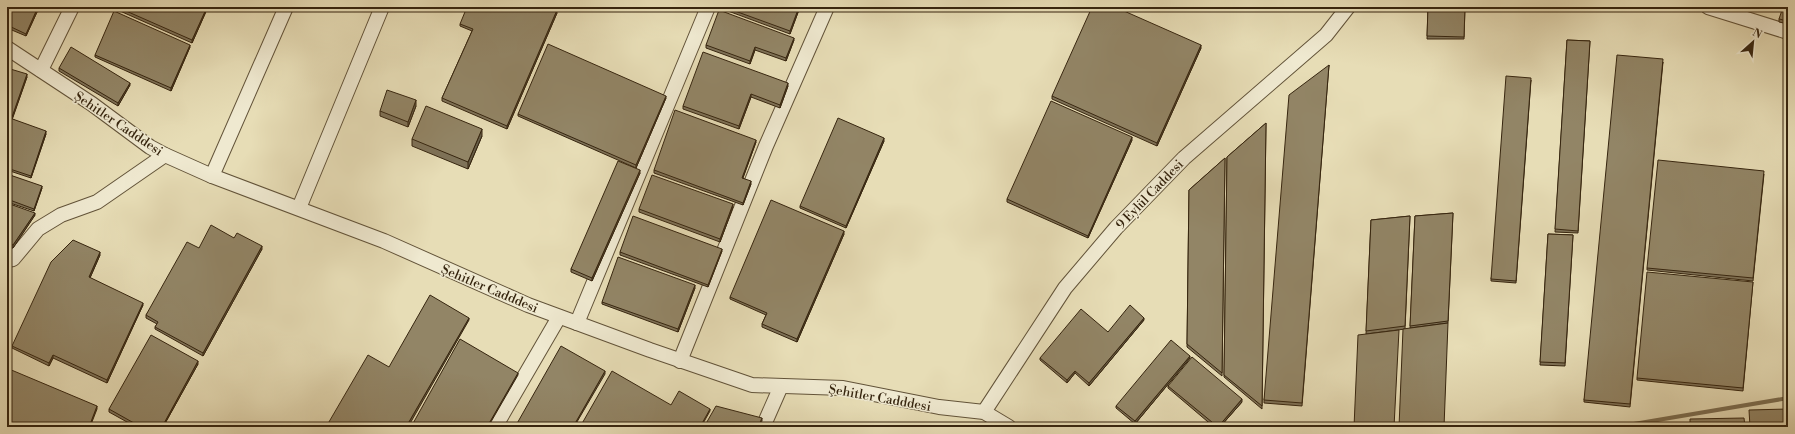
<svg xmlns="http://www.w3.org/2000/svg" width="1795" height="434" font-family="'Libre Bodoni',serif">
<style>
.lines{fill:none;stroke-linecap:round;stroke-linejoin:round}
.stream{stroke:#7c6e51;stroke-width:4}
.street-casing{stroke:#625339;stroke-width:16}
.street{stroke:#efe9d0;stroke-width:14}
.wall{fill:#7e7258;stroke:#36250f}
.shaded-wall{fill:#665d47;stroke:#36250f}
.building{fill:#928566;stroke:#36250f}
.labels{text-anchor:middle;stroke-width:3;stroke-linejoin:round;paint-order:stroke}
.street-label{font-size:13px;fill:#36250f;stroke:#efe9d0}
</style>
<rect width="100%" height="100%" fill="#e7ddb6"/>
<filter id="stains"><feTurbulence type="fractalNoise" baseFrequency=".005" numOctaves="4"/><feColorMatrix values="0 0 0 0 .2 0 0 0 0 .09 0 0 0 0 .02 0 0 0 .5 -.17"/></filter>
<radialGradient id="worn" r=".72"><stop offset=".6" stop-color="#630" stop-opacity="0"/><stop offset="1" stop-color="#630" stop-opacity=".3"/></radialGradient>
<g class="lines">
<path class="stream" d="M1616,427l172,-29"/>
<g class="street-casing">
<g id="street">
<path d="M1708,7l80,25"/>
<path d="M7,48l85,56 58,43 15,8 47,21 172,65 144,64 122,45 102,35 91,3 96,19 45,5 25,15"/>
<path d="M41,70l31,-63"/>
<path d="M212,176l74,-169"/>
<path d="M299,208l83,-201"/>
<path d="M7,260l6,-1 25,-30 23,-14 36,-13 68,-47"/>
<path d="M577,323l131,-316"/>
<path d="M680,361l86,-215 61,-139"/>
<path d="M984,412l81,-124 51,-60 68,-70 142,-123 22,-28"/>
<path d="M495,427l64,-110"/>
<path d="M763,427l18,-41"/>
</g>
</g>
<use href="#street" class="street"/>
</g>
<g class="wall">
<path d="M7,7l30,5 -11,24 -19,-8z"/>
<path d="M58,7h7l-1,3z"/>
<path d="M111,7h97l-16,36z"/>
<path d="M720,7h80l-10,27 -70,-26z"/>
<path d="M819,7h7l-1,2z"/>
<path d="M1428,7h37l-1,32h-37z"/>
<path d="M1788,7v17l-9,-2v-3z"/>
<path d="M557,13l-50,116 -65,-28v-3l30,-67 -12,-5v-2z"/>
<path d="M794,40l-8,21 -31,-11 -5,14 -44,-16v-3z"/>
<path d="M1567,40l23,1 -12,192 -23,-1z"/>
<path d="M190,47l-19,44 -76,-34v-2z"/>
<path d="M1201,48l-44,98 -105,-47v-3z"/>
<path d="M1663,62l-33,345 -46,-5v-2z"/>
<path d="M1329,65l-27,341 -38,-3v-3z"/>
<path d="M7,68l20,9 -15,42 34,15 -15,44 -24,-8z"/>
<path d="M59,68l71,17 -12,21 -59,-35z"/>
<path d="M1531,80l-15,203 -25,-2v-2z"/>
<path d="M788,86l-8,22 -29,-11 -12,32 -56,-20v-3z"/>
<path d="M666,98l-30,70 -118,-52v-2z"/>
<path d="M416,106l-8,21 -28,-11v-5z"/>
<path d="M1266,123l-4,286 -38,-32 3,-220z"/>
<path d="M482,136l-14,33 -56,-23v-7z"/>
<path d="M1132,140l-44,98 -81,-36v-3z"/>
<path d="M884,141l-38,87 -46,-20v-2z"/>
<path d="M756,142l-13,36 8,6 -8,21 -89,-32v-3z"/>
<path d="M1225,158l-3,218 -35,-29 2,-157z"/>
<path d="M640,173l-48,108 -21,-9v-3z"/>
<path d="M7,174l35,14 -8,23 -27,-9z"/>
<path d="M1764,174l-11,107 -106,-11v-2z"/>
<path d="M7,203l28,12 -22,33 -6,-2z"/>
<path d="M733,207l-13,35 -81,-30v-3z"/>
<path d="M1453,213l-5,110 -38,5 5,-112z"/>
<path d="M1410,216l-5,113 -39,5 5,-114z"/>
<path d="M844,234l-47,108 -35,-15v-3l4,-9 -36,-16v-2z"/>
<path d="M1548,234l25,1 -8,131 -25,-1z"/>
<path d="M234,238l28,11 -59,107 -48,-27v-2l2,-3 -11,-6v-3l53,-67z"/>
<path d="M722,251l-14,36 -88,-32v-3z"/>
<path d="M100,255l-10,23 53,27 -36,78 -54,-25 -4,8 -37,-18v-2z"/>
<path d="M1753,282l-10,109 -106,-11v-2z"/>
<path d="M695,288l-17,44 -76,-28v-2z"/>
<path d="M1144,320l-55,66 -14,-13 -8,10 -27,-23v-2l68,-26z"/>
<path d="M1190,358l-55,66 -19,-16v-2z"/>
<path d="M198,364l-35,63h-27l-27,-15v-3z"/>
<path d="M1168,386l74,16 -22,25h-6l-46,-39z"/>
</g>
<g class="shaded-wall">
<path d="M207,7h1l-16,36v-3z"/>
<path d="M799,7h1l-10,27v-3z"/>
<path d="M37,9v3l-11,24v-2z"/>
<path d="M557,10v3l-50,116v-3z"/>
<path d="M794,38v2l-8,21v-3z"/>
<path d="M190,45v2l-19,44v-3z"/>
<path d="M1201,45v3l-44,98v-3z"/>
<path d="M755,47v3l-5,14v-3z"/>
<path d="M27,74v3l-15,43v-3z"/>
<path d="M130,83v2l-12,21v-3z"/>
<path d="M788,83v3l-8,22v-3z"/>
<path d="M751,94v3l-12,32v-3z"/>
<path d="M666,96v2l-30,70v-3z"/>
<path d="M416,100v6l-8,21v-5z"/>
<path d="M482,129v7l-14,33v-7z"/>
<path d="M46,131v3l-15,44v-2z"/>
<path d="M1132,137v3l-44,98v-2z"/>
<path d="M884,138v3l-38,87v-2z"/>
<path d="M756,140v2l-14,38v-2z"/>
<path d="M640,170v3l-48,108v-3z"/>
<path d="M751,181v3l-8,21v-2z"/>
<path d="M42,186v2l-8,23v-2z"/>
<path d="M733,204v3l-13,35v-3z"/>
<path d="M35,213v2l-22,33v-3z"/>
<path d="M844,231v3l-47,108v-3z"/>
<path d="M262,246v3l-59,107v-3z"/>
<path d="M722,249v2l-14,36v-2z"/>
<path d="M100,252v3l-11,25v-3z"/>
<path d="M695,285v3l-17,44v-3z"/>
<path d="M143,303v2l-36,78v-3z"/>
<path d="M469,318v2l-61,107h-2z"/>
<path d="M1144,318v2l-55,66v-3z"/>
<path d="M53,355v3l-4,8v-3z"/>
<path d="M1190,356v2l-55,66v-3z"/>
<path d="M198,361v3l-35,63h-1z"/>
<path d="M605,371v3l-31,53h-1z"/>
<path d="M1075,371v2l-8,10v-3z"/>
<path d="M518,373v2l-30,52h-1z"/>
<path d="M1242,399v3l-22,25h-2z"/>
<path d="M97,406v3l-7,18h-1z"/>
<path d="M710,409v2l-9,16h-1z"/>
<path d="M762,418v3l-3,6h-1z"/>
</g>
<g class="building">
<path d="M7,7h25l5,2 -11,25 -19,-9z"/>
<path d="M117,7h90l-15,33z"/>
<path d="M467,7h83l7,3 -50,116 -65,-28 31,-69 -13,-5z"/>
<path d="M724,7h75l-9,24z"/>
<path d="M1092,7h23l86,38 -44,98 -105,-47z"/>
<path d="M1428,7h37l-1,30 -37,-1z"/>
<path d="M1783,7h5v14l-9,-2z"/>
<path d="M719,10l75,28 -8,20 -31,-11 -5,14 -44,-16z"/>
<path d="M114,11l76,34 -19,43 -76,-33z"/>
<path d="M1567,40l23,1 -12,190 -23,-2z"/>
<path d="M548,44l118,52 -30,69 -118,-51z"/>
<path d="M71,47l59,36 -12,20 -59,-35z"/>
<path d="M703,52l85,31 -8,22 -29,-11 -12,32 -56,-20z"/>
<path d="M1617,55l46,4 -33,345 -46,-4z"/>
<path d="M1329,65l-27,338 -38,-3 25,-305z"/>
<path d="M7,68l20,6 -15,43 -5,-2z"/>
<path d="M1506,76l25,2 -15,203 -25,-2z"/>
<path d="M387,90l29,10 -8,22 -28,-11z"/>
<path d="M1051,101l81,36 -44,99 -81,-37z"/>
<path d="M426,106l56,23 -14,33 -56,-23z"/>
<path d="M675,110l81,30 -14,38 9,3 -8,22 -89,-33z"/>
<path d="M7,117l39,14 -15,45 -24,-8z"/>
<path d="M838,118l46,20 -38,88 -46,-20z"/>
<path d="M1266,123l-4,283 -38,-31 3,-218z"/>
<path d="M1225,158l-3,215 -35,-29 2,-154z"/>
<path d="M1658,160l106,11 -11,107 -106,-10z"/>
<path d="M618,161l22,9 -48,108 -21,-9z"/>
<path d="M7,174l35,12 -8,23 -27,-10z"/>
<path d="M652,175l81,29 -13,35 -81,-30z"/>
<path d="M771,200l73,31 -47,108 -35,-15 5,-11 -37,-16z"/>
<path d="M7,203l28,10 -22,32 -6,-2z"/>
<path d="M1453,213l-5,108 -38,5 5,-110z"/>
<path d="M633,216l89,33 -14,36 -88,-33z"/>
<path d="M1410,216l-5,110 -39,5 5,-111z"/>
<path d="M211,225l23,13 3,-5 25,13 -59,107 -48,-26 3,-5 -12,-7 41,-73 12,6z"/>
<path d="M1548,234l25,1 -8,128 -25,-1z"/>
<path d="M73,240l27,12 -11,25 54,26 -36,77 -54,-25 -4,8 -37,-17 39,-84z"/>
<path d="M618,257l77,28 -17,44 -76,-27z"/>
<path d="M1647,272l106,10 -10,106 -106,-10z"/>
<path d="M430,295l39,23 -63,109h-80l42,-72 21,12z"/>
<path d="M1130,305l14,13 -55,65 -14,-12 -8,9 -27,-22 41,-49 27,23z"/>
<path d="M1448,323l-4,104h-45l4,-98z"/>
<path d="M1399,330l-5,97h-40l4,-92z"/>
<path d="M151,335l47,26 -36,66h-21l-32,-18z"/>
<path d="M460,339l58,34 -31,54h-76z"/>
<path d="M1171,340l19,16 -55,65 -19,-15z"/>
<path d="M561,346l44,25 -32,56h-58z"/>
<path d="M1192,357l50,42 -24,28 -50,-41z"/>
<path d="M9,369l88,37 -8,21h-82v-52z"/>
<path d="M612,371l59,34 8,-14 31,18 -10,18h-120z"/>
<path d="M716,406l46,12 -4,9h-54z"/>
<path d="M1788,409v18h-38l-1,-17z"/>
<path d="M1744,418l1,9h-55v-8z"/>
</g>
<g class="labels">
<g class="street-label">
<text transform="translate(119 123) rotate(34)" y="5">Şehitler Cadddesi</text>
<text transform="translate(1149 194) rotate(-46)" y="5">9 Eylül Caddesi</text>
<text transform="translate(490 288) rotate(23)" y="5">Şehitler Cadddesi</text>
<text transform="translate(880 397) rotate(10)" y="5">Şehitler Cadddesi</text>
</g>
</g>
<rect width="1795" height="434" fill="none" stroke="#e7ddb6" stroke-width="24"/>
<rect x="8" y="8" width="1779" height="418" fill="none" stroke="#36250f" stroke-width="2"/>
<rect x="12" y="12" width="1771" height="410" fill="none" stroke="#36250f"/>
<g transform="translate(1753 42) rotate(27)" stroke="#efe9d0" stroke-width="3" paint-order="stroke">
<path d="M0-3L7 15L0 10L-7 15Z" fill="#36250f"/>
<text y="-6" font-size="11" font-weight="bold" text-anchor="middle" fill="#36250f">N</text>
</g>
<rect width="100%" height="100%" filter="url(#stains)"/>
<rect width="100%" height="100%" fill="url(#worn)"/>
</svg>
